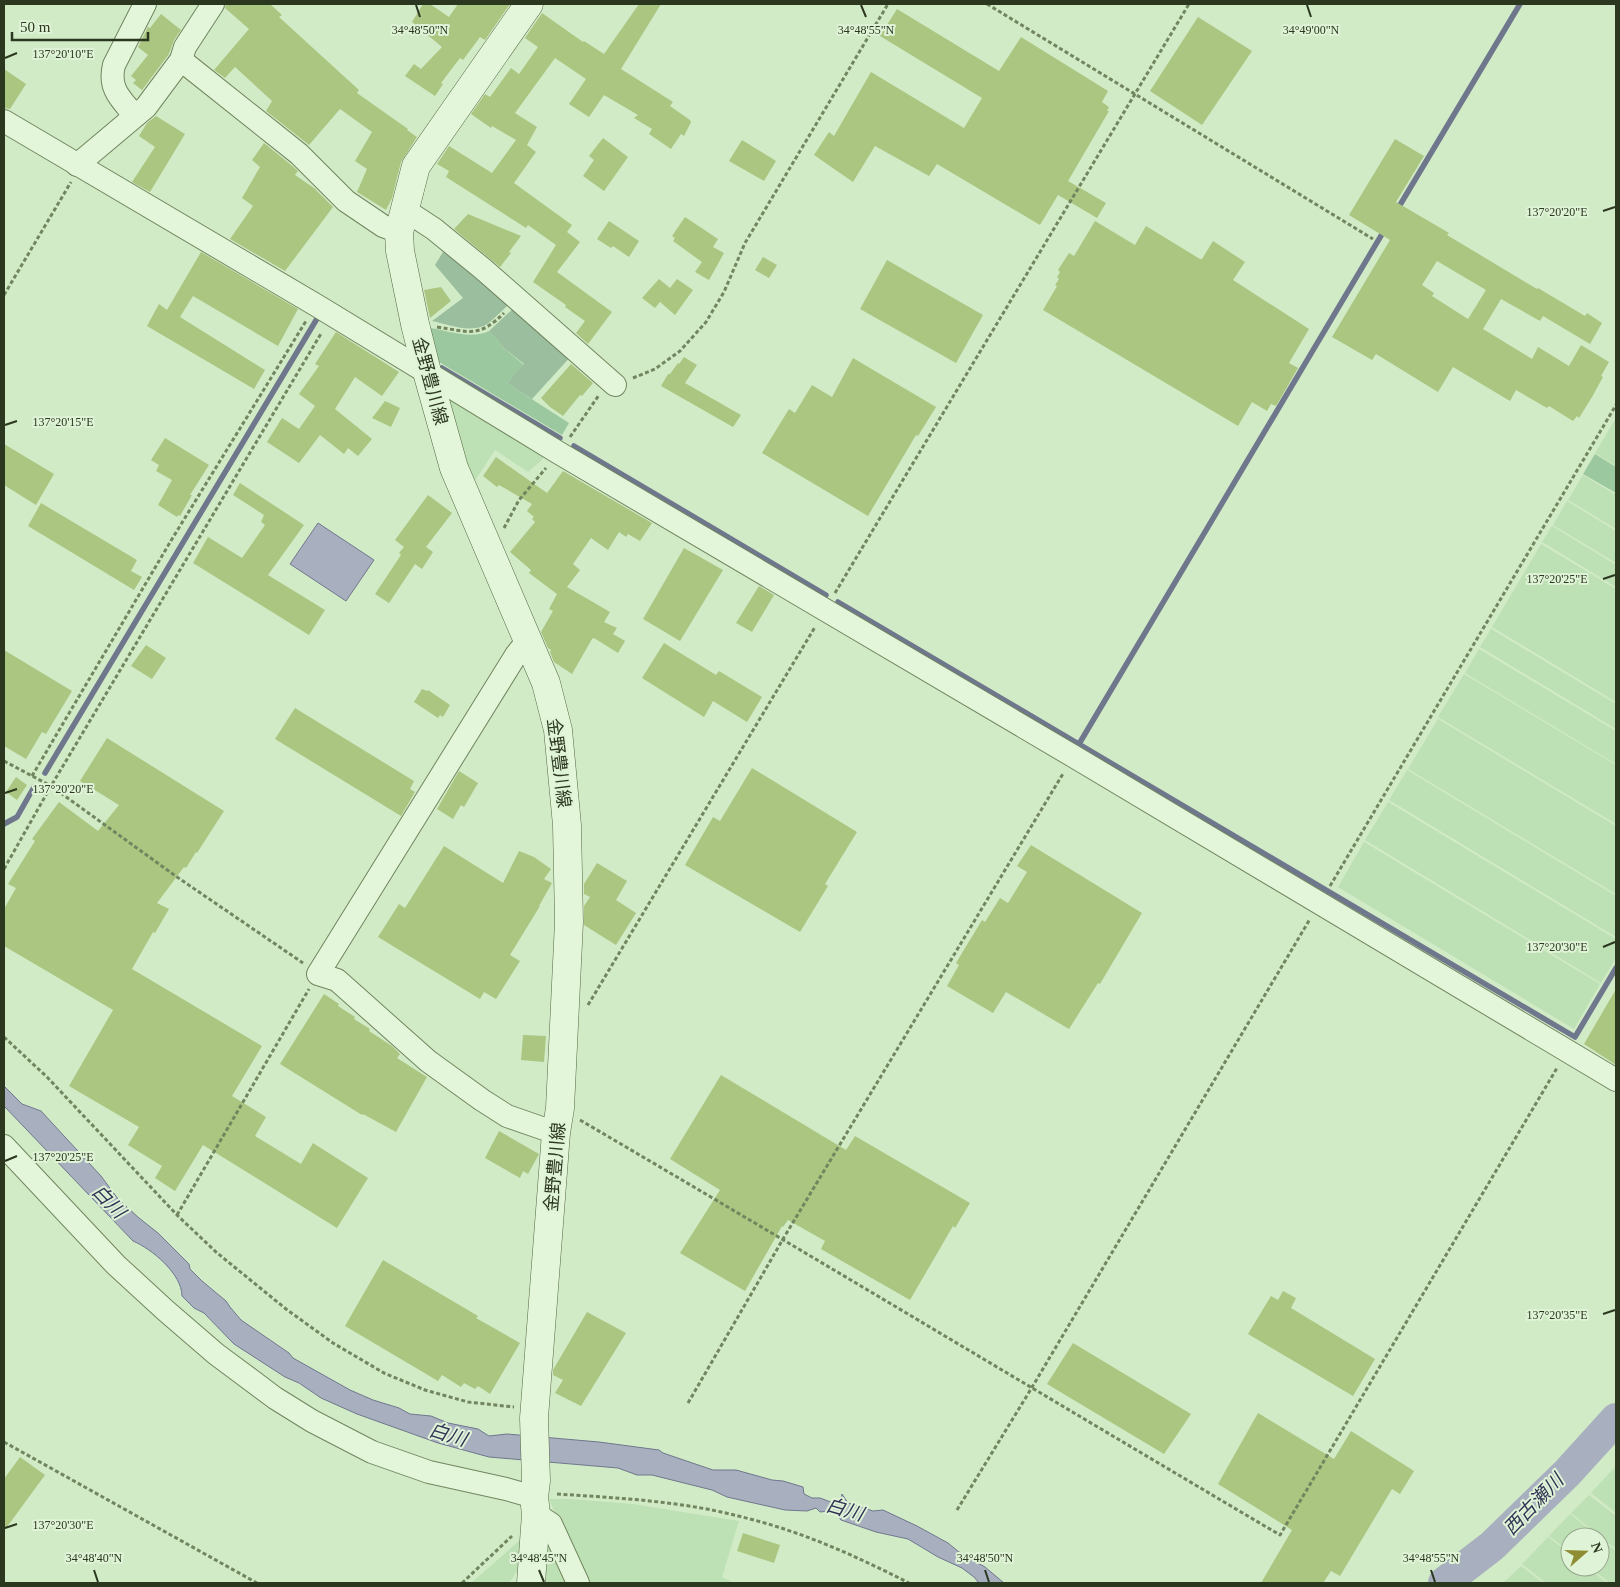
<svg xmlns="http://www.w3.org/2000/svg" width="1620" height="1587" font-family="'Times New Roman','Noto Sans JP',serif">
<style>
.farmland{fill:#bde0b5}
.green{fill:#9cc8a0}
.cemetery{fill:#9abe9e}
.water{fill:#a8afbf;stroke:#6f778d}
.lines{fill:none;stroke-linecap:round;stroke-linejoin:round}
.stream{stroke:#6f778d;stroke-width:5.5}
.river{stroke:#a8afbf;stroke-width:32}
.building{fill:#aac680;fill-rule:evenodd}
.minor-casing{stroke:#71855e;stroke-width:24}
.secondary-casing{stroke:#546741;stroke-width:29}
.path{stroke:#71855e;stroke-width:3;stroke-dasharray:4 2.5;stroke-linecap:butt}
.minor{stroke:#e3f6da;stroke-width:22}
.secondary{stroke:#e3f6da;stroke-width:28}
.ticks{fill:none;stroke:#2c3720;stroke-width:2}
.labels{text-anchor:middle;stroke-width:4;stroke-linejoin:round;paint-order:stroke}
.street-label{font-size:18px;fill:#2c3720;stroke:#dff3d6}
.water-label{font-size:19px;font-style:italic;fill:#313455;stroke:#dff3d6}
.ticks-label{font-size:12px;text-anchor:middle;fill:#2c3720;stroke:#dff3d6;stroke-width:4;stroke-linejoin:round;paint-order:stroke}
</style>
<rect width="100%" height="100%" fill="#d2ebc7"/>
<g class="farmland">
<path d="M443,390l101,66 -2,4 -14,12 -33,-22 -23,35z"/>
<path d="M1616,418v48l-21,-13z"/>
<path d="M1583,475l33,20v34l-48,-29z"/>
<path d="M1567,501l49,30v32l-63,-38z"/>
<path d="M1552,526l64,39v22l-74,-45z"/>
<path d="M1541,544l75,45v113l-124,-75z"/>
<path d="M1491,629l125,75v25l-136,-82z"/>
<path d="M1479,649l137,82v33l-151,-91z"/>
<path d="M1464,674l152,91v59l-178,-107z"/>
<path d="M1438,719l178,107v68l-208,-125z"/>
<path d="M1407,770l209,126v41l-227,-137z"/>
<path d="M1388,802l228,137v19l-15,25 -236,-143z"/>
<path d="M1364,842l236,142 -26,45 -236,-142z"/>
<path d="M1616,1466v47l-25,-20z"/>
<path d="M1589,1495l27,21v33l-45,-36z"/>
<path d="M549,1499h21l63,5 106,17 -17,56 12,6h-148z"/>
<path d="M1570,1514l29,23h-29v15l-21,-16z"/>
<path d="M543,1532l30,51h-34z"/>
<path d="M1548,1537l22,17v13h17l20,16h-61l-24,-19z"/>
<path d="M1600,1538l16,13v32h-6l-21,-16h11z"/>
<path d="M524,1539l-2,25 -13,19h-38l48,-42z"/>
<path d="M1521,1566l22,17h-40z"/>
</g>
<g class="green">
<path d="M426,327c19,3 45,13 63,4l16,18 19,16 -17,18 62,40 -7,12 -128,-76z"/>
<path d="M1595,454l21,13v26l-33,-19z"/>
</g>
<g class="cemetery">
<path d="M446,247l65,55c-7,7 -14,14 -21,20 -16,13 -39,3 -58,-1l31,-23 -28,-33z"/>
<path d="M516,306l57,48 -41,45 -25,-16 17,-19 -19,-15 -16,-18z"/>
</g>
<g class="water">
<path d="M318,523l56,37 -28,41 -56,-37z"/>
<path d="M4,1086l18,18 19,7 60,65 17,23 21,19 19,15 31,31 1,5 12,12 24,20 4,6 11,13 48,33 4,5 57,32 23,10 26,8 11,6 21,2 17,7 30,6 11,7 18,-2 92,8 60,8 4,3 50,17h23l36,10 11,1 20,6 1,7 8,4h8l16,6 4,-2 2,-8 6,9 25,8 10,-1 34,16 31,17 11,9 26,15 19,16h-25l-5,-6 -12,-9 -24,-11 -30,-18 -32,-7 -35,-12 -5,-6 -7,-3 -9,1 -4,-4 -9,3 -22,-1 -58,-13 -15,-7 -60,-15h-15l-19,-7 -129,-11 -51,-14 -81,-29 -36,-16 -22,-15 -14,-6 -51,-33 -30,-31 -10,-5 -12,-12c0,-22 -30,-47 -49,-55l-129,-135z"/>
</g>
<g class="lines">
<g class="stream">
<path d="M1397,210l123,-206"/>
<path d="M442,368l118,70"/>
<path d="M574,446l252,149"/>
<path d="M838,602l737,435 41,-69"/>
<path d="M1079,744l306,-515"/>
<path d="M45,773l273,-456"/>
<path d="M4,824l13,-7 17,-30"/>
</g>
<path class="river" d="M1444,1583l48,-37 75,-73 49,-54"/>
</g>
<g class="building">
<path d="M226,4h44l12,11 -3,2 80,73 -2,3 51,36 -1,1 10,7 -16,25 -9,36 -6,12 -29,-18 10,-23 -12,-8 17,-29 -32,-23 -31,36 -43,-34 6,-10 -37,-34 -10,11 -11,-8 35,-41 -24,-21z"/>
<path d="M423,4h7l19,13 9,-13h52l-25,36 -5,-3 -17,23 -3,-2 -19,25 2,1 -8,12 -30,-20 9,-12 7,5 21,-22 -30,-25z"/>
<path d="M639,4h22l-40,65 52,33 -3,4 20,14 1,2 -7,14 -3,-2 -10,15 -22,-15 3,-5 -18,-11 4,-3 -34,-20 -15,22 -20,-13 17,-25 -31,-21 -40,55 22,14 -10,18 9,7 -22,31 58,42 -5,7 13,10 -23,30 55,40 -24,32 -12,-11 9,-12 -20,-14 1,-2 -33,-23 23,-37 -28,-20 -2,3 -80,-51 3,-6 -12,-7 12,-18 43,27 24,-33 -24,-14 -1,2 -20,-14 14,-20 5,3 21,-29 8,6 19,-27 -13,-9 17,-25 41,29 1,-1 20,13z"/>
<path d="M897,9l102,62 22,-34 87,54 -6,11 7,5 -2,4h2l-41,70 38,22 -9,15 -39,-23 -18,30 -103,-61 -8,12 -54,-30 -22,36 -39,-27 15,-23 5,4 37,-64 93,56 18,-30 -102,-62z"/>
<path d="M161,14l20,16 -7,10 -5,14 -27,36 -9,-7 3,-3 -5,-4 17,-21 -10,-8 10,-20 2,1z"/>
<path d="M1198,17l54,34 -50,74 -52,-34z"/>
<path d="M4,69l22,15 -16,25 -6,-1z"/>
<path d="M156,116l29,18 -35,58 -18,-10 23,-35 -16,-11 8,-13z"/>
<path d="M603,138l25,19 -24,34 -21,-15 11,-16 -5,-4z"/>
<path d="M1395,139l29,17 -28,46 53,31 -2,2 90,54 1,-1 47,28 2,-3 15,10 -12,21 -47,-28 -3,5 -39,-22 -18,30 49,30 6,-12 31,19 12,-21 28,17 -8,14 2,1 -11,20 -13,21 -2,-2 -4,5 -24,-15 -2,2 -31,-18 -6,11 -57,-34 -15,25 -62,-38 -4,6 -40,-23 58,-97 -41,-25zM1437,261l49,29 -18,29 -36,-23 2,-3 -12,-8z"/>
<path d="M742,140l34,21 -12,20 -35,-20z"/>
<path d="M264,143l26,21 8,7 -3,4 19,13 19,19 -48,64 -55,-32 23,-33 -11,-8 18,-31 -8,-7z"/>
<path d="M468,214l53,22 -12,16 2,1 -11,14 -46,-38z"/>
<path d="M685,217l33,22 -5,8 11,6 -15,27 -14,-8 7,-10 -29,-21 2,-3 -3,-2z"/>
<path d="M609,221l30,20 -10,16 -16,-11 -2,2 -14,-9z"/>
<path d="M1095,221l40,24 11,-19 54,33h2l11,-18 32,21 -12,18 76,49 -20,34 9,5 -22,38 -5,-2 -4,7 -15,-9 -14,24 -195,-116 14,-24 -2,-1 4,-6 -2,-2 3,-5 -2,-2 11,-17 5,3z"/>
<path d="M201,252l97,57 -20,37 -85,-50 -13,21 85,53 -11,19 -107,-63 12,-22 8,6z"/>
<path d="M763,257l14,8 -8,13 -14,-8z"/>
<path d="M887,260l96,55 -27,48 -96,-54z"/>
<path d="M659,279l11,9 7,-9 16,11 -18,25 -15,-13 -5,6 -13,-10z"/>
<path d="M441,287l10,14 -21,17 -6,-28z"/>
<path d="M336,332l63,40 -17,24 -27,-19 -20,32 37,30 -14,17 -10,-8 -4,6 -24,-19 -21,28 -32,-21 15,-24 17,11 16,-23 -16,-12 20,-28 -4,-2z"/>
<path d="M684,357l13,8 -12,18 56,32 -8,12 -72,-41 7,-12h2l8,-11 1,1z"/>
<path d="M853,358l83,49 -18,29 -2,-1 -48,81 -106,-63 27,-44 6,4 17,-28 20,12z"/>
<path d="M571,364l22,19 -11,13 -2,-1 -17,21 -13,-9 -9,-9z"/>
<path d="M385,401l15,7 -9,19 -19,-9z"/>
<path d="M165,438l44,27 -19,30h2l-12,21 -2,-1 -1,2 -19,-12 14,-25 -16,-9 3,-6 -8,-5z"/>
<path d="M4,444l50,30 -18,31 -32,-20z"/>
<path d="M496,457l51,36 16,-22 89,52 -12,18 -12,-7 -2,3 -7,-5 -11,18 -17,-12 -18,26 7,6 -13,17 43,25 -6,10 13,6 -4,6 12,7 -7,12 -24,-15 -2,1 -20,35 -18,-12 -4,-10 1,-2 -3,-2 -7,-16 12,-21 -4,-2 8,-15 -28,-21 2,-3 -21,-18 25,-30 -3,-3 2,-2 -7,-6 5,-7 -33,-19 -2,2 -14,-11z"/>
<path d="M240,483l64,42 -36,50 57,35 -16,25 -116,-72 15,-26 34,21 23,-33 -4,-3 3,-7 -31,-20z"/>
<path d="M428,495l24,18 -26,34 7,5 -11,17 -7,-5 -26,39 -14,-9 26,-39 -2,-2 5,-6 -9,-7z"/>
<path d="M41,503l96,57 -6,11 11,6 -8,13 -106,-64z"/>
<path d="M684,548l39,22 -43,71 -37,-22z"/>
<path d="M759,586l15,9 -22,37 -16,-9z"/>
<path d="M664,643l52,32 3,-4 43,26 -15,25 -34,-21 -9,16 -62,-39z"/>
<path d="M146,645l20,13 -14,21 -21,-13z"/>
<path d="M4,650l68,41 -26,43 -4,-2 -16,27 -22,-13z"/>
<path d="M422,689l5,2 1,-1 22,15 -7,12 -3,-2 -2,3 -24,-16z"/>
<path d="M295,708l119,73 -4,8 5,3 -14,24 -126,-77z"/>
<path d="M107,738l117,73 -27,42 -1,-1 -10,16 -2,-1 -27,36 12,6 -14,24 -2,-1 -21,37 130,77 -30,50 34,21 -11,19 46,28 12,-21 55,35 -31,50 -134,-83 -28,46 -20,-13 7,-12 -34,-21 11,-18 -70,-41 44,-76 -109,-64v-37l12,-21 -8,-4 27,-43 -3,-2 27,-37 39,29 21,-26 -39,-24z"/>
<path d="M752,768l105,64 -32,52 3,2 -28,46 -115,-67 28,-48 7,4z"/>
<path d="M459,771l19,12 -14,24 -3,-2 -8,14 -16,-10z"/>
<path d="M16,777l11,8 -10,15 -11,-8z"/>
<path d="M1031,845l111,68 -42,71 -2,-1 -29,46 -63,-37 -13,21 -46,-27 12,-21 -3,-2 26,-43 3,2 15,-24 8,5 19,-31 -10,-6z"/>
<path d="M444,846l59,37 16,-32 15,6 17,12 -7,10 8,4 -13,23h1l-30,49 10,6 -24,38 -12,-7 -4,7 -102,-62 21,-33 6,4z"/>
<path d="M597,863l30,18 -11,19 20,13 -20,32 -32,-20v-19l6,-9 -6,-3v-10z"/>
<path d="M1616,989v76l-32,-21z"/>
<path d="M324,994l15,10 -1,2 17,11 -1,2 16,10 -1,2 23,15 8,8 -3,4 30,19 -31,55 -33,-18 -1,1 -82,-51z"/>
<path d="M523,1035l23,1 -2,26 -23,-2z"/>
<path d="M721,1075l125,75 9,-14 115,67 -15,25 -2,-2 -43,74 -89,-51 4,-8 -37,-21 -5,7 -1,-1 -37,65 -65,-38 40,-63 -50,-31z"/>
<path d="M499,1131l40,23 -11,20 -5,-3 -3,7 -35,-20z"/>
<path d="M383,1260l95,56 -2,2 44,25 -30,51 -12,-8 -3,3 -11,-6 -3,4 -19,-12 -4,6 -93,-55z"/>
<path d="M1283,1291l13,7 -5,10 84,51 -22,37 -105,-62 23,-38 7,4z"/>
<path d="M587,1312l39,21 -45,73 -26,-13 8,-13 -10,-5v-5z"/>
<path d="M1073,1343l118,71 -27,40 -117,-70z"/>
<path d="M1258,1413l76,46 17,-28 63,40 -14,23 -8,-5 -52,87 -9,-5 -8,12h-62l31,-53 -74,-46z"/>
<path d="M20,1457l25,18 -41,56v-52z"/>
<path d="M743,1533l37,12 -6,18 -37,-12z"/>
</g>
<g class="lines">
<g class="minor-casing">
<g id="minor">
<path d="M181,60l118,94 47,47 37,25 16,6"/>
<path d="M135,116c-14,-17 -27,-27 -21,-51l31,-61"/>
<path d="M4,121l312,184 243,148 514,303 543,324"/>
<path d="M77,165l69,-58 35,-47 4,-13 28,-43"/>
<path d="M405,210l29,19 49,40 132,116"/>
<path d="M527,641l-11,14 -198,319 19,6 91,81 54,39 25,16 49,17"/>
<path d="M4,1146l112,119 49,45 51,44 59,44 37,23 60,31 57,20 77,17 28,8"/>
<path d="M536,1514l15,10 27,59"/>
</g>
</g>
<g class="secondary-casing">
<path id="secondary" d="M529,4l-113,162 -17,66 1,19 15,73 12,48 27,96 92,215 12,47 9,95 2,97 -9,186 -4,25 -22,285 2,63 -2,16 2,17 -5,69"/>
</g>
<g class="path">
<path d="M987,4l386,235"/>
<path d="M4,295l67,-113"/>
<path d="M437,327c33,5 42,11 67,-14"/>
<path d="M633,378l22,-9 25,-18 26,-29 18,-30 21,-49 143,-239"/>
<path d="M570,437l29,-42"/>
<path d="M504,528l15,-28 27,-32"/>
<path d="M835,593l354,-589"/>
<path d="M4,761l47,25 126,91 126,86"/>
<path d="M32,776l140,-237 134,-218"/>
<path d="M4,869l47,-83 271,-454"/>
<path d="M1330,886l286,-481"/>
<path d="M588,1005l227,-378"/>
<path d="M4,1037l43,40 130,138 39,37 70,57 47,34 51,30 41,17 43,12 46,5"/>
<path d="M580,1120c234,137 466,277 700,415l277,-467"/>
<path d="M177,1215l132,-226"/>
<path d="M688,1403l95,-164 281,-467"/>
<path d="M4,1442l253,141"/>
<path d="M557,1494c62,4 125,7 185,23 59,14 114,39 167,66"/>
<path d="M957,1510l74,-121 279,-470"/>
<path d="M462,1583l50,-47"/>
</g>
<use href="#minor" class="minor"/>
<use href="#secondary" class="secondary"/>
</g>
<path class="ticks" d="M416,5l4,12M861,5l5,12M1307,5l4,12M5,58l12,-5M1603,211l12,-4M5,425l12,-4M1603,579l12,-4M5,793l12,-4M1603,947l12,-5M5,1161l12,-5M1603,1314l12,-4M5,1528l12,-4M94,1570l4,12M539,1570l5,12M985,1570l4,12M1431,1570l4,12"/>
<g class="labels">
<g class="street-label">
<text transform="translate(430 381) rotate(75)" y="6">金野豊川線</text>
<text transform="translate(559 763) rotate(83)" y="6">金野豊川線</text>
<text transform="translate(555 1167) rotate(-85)" y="6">金野豊川線</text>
</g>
<g class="water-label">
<text transform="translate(109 1201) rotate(46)" y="7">白川</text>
<text transform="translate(448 1434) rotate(17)" y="7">白川</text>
<text transform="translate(1533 1504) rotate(-46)" y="7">西古瀬川</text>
<text transform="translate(845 1509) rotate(16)" y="7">白川</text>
</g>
</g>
<g class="ticks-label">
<text x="420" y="34">34°48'50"N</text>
<text x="866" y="34">34°48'55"N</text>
<text x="1311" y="34">34°49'00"N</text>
<text x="63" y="58">137°20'10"E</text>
<text x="1557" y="216">137°20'20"E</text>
<text x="63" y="426">137°20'15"E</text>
<text x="1557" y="583">137°20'25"E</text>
<text x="63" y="793">137°20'20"E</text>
<text x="1557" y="951">137°20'30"E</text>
<text x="63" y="1161">137°20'25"E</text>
<text x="1557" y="1319">137°20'35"E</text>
<text x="63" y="1529">137°20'30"E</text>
<text x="94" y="1562">34°48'40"N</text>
<text x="539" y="1562">34°48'45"N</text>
<text x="985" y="1562">34°48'50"N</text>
<text x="1431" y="1562">34°48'55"N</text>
</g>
<rect width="1620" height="1587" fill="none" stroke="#2c3720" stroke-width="10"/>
<g transform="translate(1585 1552) rotate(70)"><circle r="24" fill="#dff3d6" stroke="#97a88d"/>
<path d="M0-4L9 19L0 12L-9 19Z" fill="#8f8d33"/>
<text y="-8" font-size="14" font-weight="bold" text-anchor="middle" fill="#2c3720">N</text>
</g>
<path d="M12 32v8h136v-8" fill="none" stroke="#2c3720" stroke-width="2.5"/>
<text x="20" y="32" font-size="15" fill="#2c3720" stroke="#dff3d6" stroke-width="4" paint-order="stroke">50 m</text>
</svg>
